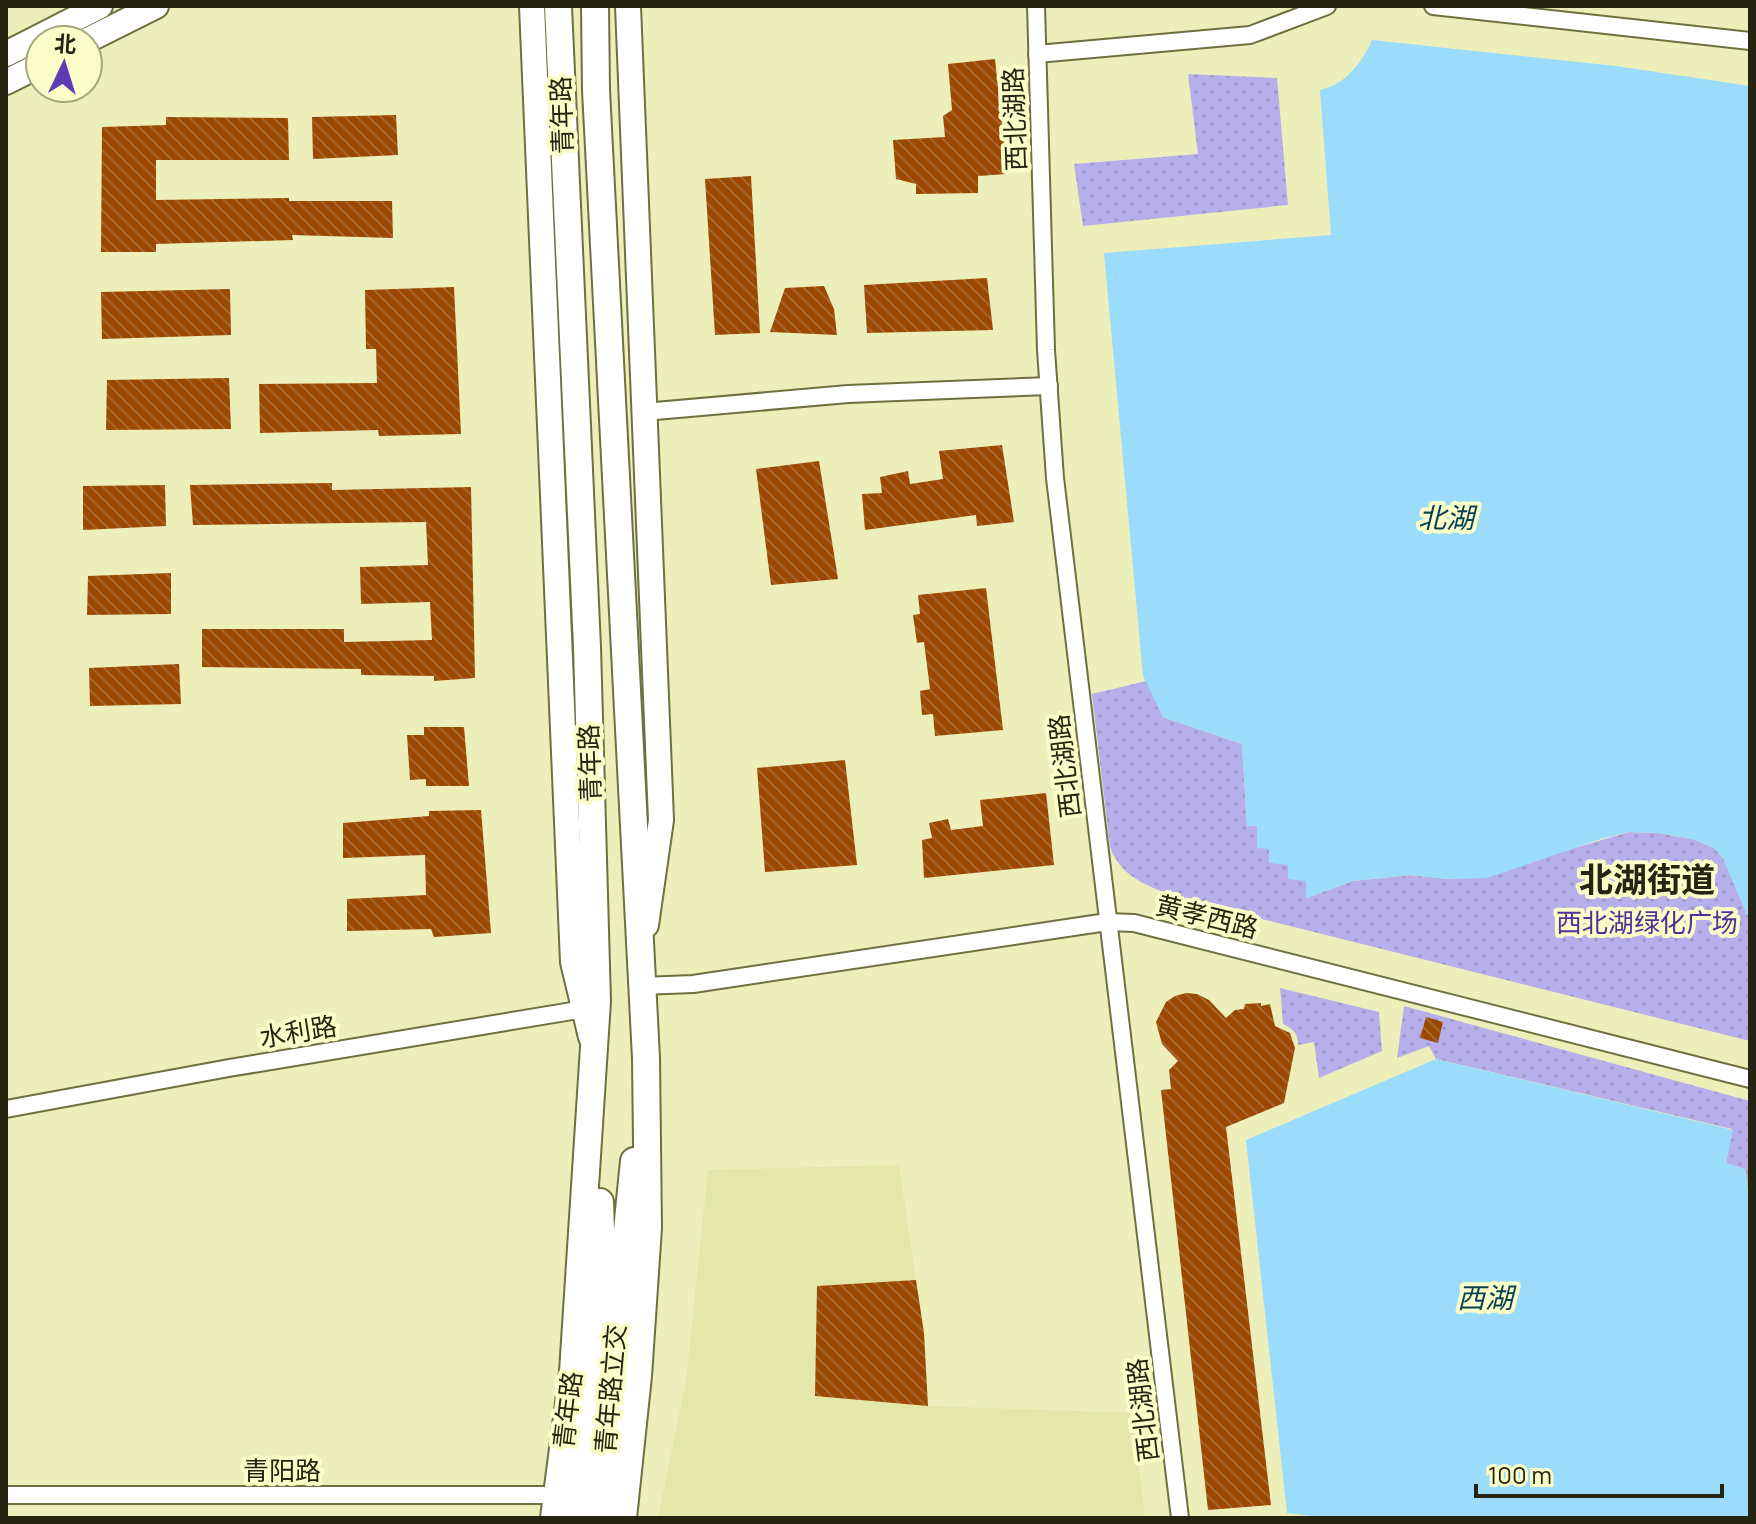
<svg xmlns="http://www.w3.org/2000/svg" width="1756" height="1524" font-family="Manrope,'Noto Sans SC',sans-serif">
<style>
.built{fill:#e4e7aa}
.park{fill:url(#park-dots)}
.water{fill:#9bdcfd}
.building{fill:url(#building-back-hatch)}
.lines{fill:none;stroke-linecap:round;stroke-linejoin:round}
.street-casing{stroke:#6e703f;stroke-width:20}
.secondary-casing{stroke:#6e703f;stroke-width:28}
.primary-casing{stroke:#6e703f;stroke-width:30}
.street{stroke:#fff;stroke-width:16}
.secondary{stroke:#fff;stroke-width:24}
.primary{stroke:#fff;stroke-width:26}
.labels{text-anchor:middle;stroke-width:8;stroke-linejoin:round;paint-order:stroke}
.street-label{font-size:26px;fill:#252511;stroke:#fafdc7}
.park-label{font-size:26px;fill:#4f319b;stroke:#fafdc7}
.water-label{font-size:28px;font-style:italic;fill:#073f55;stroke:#fafdc7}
.district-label{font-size:34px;font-weight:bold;fill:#252511;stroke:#fafdc7}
</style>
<defs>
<pattern id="park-dots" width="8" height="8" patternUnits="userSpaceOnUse" patternTransform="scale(2)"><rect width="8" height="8" fill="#b7afeb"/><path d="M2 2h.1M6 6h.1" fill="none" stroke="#9d96c8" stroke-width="1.8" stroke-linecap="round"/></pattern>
<pattern id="building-back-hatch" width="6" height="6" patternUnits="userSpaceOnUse" patternTransform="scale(2)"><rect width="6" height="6" fill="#9d4800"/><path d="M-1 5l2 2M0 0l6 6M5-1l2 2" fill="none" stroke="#a5662e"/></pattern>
</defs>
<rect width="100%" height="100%" fill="#ecefba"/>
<path class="built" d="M899,1165l17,115 -99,6 -1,110 112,10 205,7 12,105h-487l28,-137 22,-211z"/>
<g class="park">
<path d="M1188,74l89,4 11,127 -205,21 -9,-62 124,-10z"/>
<path d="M1146,681l17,36 79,27 5,81h10l12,24 38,32 -1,17 47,-17 57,-6 39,4 95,-22 85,-25 29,1 35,6 21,9 9,10 24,56 3,3v124l-564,-141c-30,-11 -64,-19 -76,-53l-18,-153z"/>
<path d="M1280,988l99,24 3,39 -63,27 -5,-36 -16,3c0,-12 -5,-16 -15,-21z"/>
<path d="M1404,1006l346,95v105l-5,-37 -19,-5 6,-35 -296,-70 -7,-13 -32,12z"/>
</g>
<g class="water">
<path d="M1372,40l244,26 134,20v831l-3,-2 -24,-57 -9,-10 -21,-9 -35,-6 -29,-1 -28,7 -114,39 -38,1 -39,-4 -57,6 -47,17v-17l-18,-2v-14l-19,-2v-14l-12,-1v-22h-10l-5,-82 -79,-27 -20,-41 -39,-423 227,-18 -11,-145c25,-5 42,-27 52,-50z"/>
<path d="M1436,1059l297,71 -7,33 19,6 5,37v312h-422l-41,-5 -41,-373z"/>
</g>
<g class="building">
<path d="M995,59l12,115 -29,2v17l-62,1v-10l-20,-5 -3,-39 52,-3 -2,-21 9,-6 -4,-46z"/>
<path d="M396,115l2,40 -85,4 -1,-42z"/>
<path d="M166,117l122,1 1,42h-133v40l133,-2v3h103l1,37 -101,-3 1,5 -137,4v8h-55l1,-125 64,-2z"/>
<path d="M751,176l9,157 -45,2 -10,-156z"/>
<path d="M987,278l6,52 -126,3 -3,-48z"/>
<path d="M824,286l10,23 3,26 -67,-3 15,-44z"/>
<path d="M454,287l7,147 -82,2 -1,-6 -118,3 -1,-49 118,-1 -1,-34h-10l-1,-59z"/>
<path d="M230,289l1,46 -129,4 -1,-47z"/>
<path d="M229,378l2,51 -125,1 1,-50z"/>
<path d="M1002,445l12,77 -37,4 -1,-11 -111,15 -3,-36 20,-1 -2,-16 28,-6 2,13 33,-5 -4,-28z"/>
<path d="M819,461l19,118 -67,6 -15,-116z"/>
<path d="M332,483v7l139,-3 4,191 -41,3v-5l-73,-1v-6l-159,-2v-38h142v13l88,-2 -2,-38 -69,2 -1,-37 68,-2 -2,-43 -233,3 -3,-40z"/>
<path d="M165,485l1,41 -83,4v-44z"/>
<path d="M171,573v41l-84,1 1,-39z"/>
<path d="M986,588l17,142 -68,6 -2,-22 -11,1 -2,-24 10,-2 -6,-47 -7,1 -4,-28 7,-1 -2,-19z"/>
<path d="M179,664l2,40 -91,2 -1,-38z"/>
<path d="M424,727h40l5,59h-43v-7l-16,1 -3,-45h17z"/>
<path d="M845,760l12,105 -92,7 -8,-104z"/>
<path d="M1046,793l8,72 -130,13 -2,-38 10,-2 -3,-15 19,-4 3,11 32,-4 -3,-26z"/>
<path d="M481,810l10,123 -57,4 -3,-8 -84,2v-32l79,-4 -1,-40 -82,3v-35l86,-7v-5z"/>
<path d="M1186,993l11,1 12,6 17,18 9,-8 9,-1 1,-5 16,-1v3l9,-2 5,22 15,7 5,15 -11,55 -58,24 45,378 -63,5 -47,-420 10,-1 -2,-19 9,-9 -16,-17 -6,-22 10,-20 9,-6z"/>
<path d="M1426,1017l17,5 -5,21 -18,-5z"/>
<path d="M916,1280l8,53 4,73 -113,-10 2,-110z"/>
</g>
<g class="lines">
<g class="street-casing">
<g id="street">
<path d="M1036,6l10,344 9,128 125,1040"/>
<path d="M1433,6l317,35"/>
<path d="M1037,54l213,-19 77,-29"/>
<path d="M644,412l204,-18 201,-8"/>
<path d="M641,986l52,-2 414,-62 27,1 616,156"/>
<path d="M6,1109l223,-41 355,-59 8,-5"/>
<path d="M6,1495h551"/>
</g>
</g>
<g class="secondary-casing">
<g id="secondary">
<path d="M532,6l41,956 18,75"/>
<path d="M628,6l33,814 -15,105"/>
<path d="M88,40l68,-34"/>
<path d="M6,54l94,-48"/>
<path d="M6,82l34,-17"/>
</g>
</g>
<g class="primary-casing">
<g id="primary">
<path d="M595,6l1,84 50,968 2,170 -10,148 -15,142"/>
<path d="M554,1518l19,-146 24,-371 -10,-354 -29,-641"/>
<path d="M578,1518c17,-103 27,-212 22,-316"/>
<path d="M598,1518l36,-357"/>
</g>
</g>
<use href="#street" class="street"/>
<use href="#secondary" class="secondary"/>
<use href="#primary" class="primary"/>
</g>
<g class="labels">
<g class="street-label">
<text transform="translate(562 115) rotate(-92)" y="9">青年路</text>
<text transform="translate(1015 119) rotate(-92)" y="9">西北湖路</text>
<text transform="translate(590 763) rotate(-92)" y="9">青年路</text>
<text transform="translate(1065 766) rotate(-97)" y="9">西北湖路</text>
<text transform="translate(1207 917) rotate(14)" y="9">黄孝西路</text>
<text transform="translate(298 1032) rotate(-9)" y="9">水利路</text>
<text transform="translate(611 1389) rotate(-85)" y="9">青年路立交</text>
<text transform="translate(568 1410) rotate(-83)" y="9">青年路</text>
<text transform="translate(1143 1410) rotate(-97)" y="9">西北湖路</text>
<text x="282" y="1480">青阳路</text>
</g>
<g class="park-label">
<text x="1647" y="932">西北湖绿化广场</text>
</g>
<g class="water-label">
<text x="1446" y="528">北湖</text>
<text x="1485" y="1308">西湖</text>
</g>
<g class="district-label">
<text x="1647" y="892">北湖街道</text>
</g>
</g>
<rect width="1756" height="1524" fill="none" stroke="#252511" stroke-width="16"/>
<g transform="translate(64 64) rotate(4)"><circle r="38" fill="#fafdc7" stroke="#a5a77e" stroke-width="2"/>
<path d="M0-6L14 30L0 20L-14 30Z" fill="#5d3cb4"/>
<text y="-12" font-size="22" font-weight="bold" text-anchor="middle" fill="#252511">北</text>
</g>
<path d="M1476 1484v12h246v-12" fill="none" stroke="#252511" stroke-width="4"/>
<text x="1488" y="1484" font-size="24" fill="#252511" stroke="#fafdc7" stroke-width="6" paint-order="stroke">100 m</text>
</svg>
